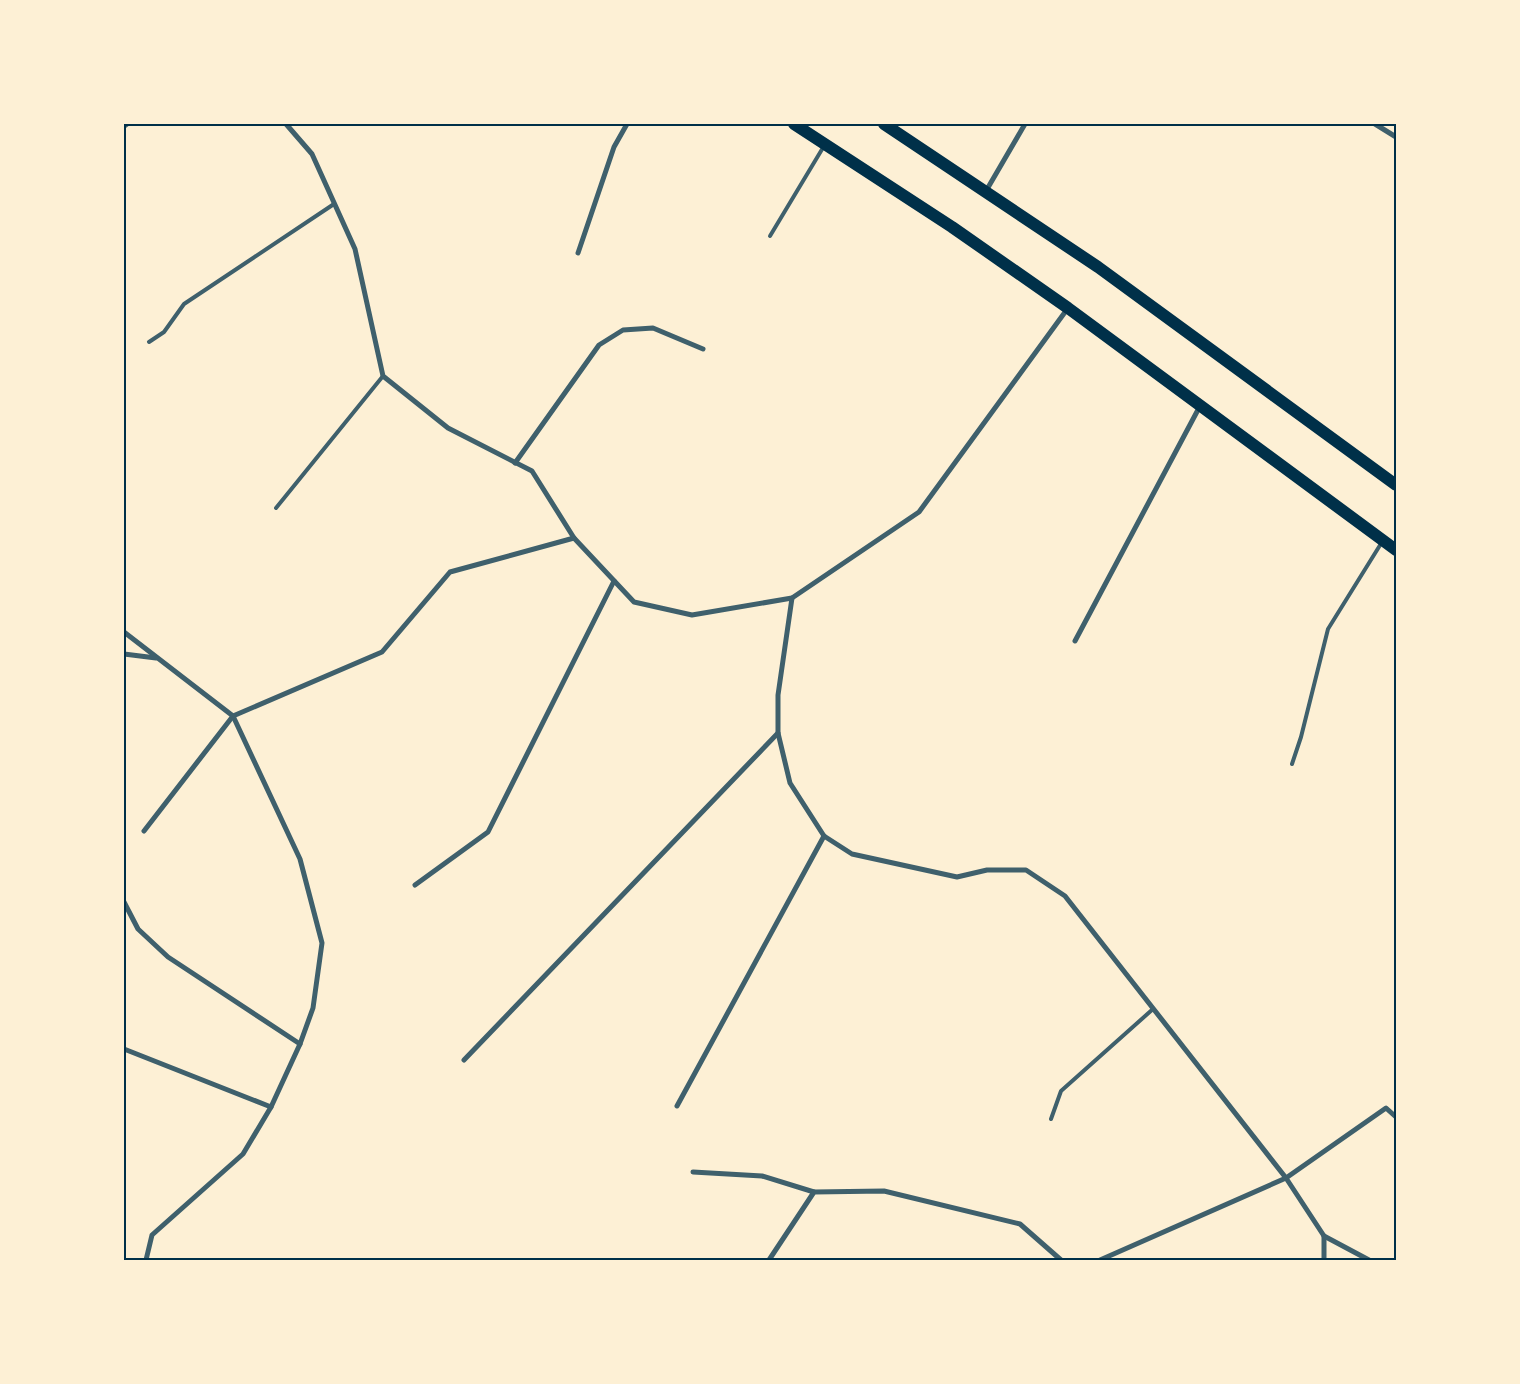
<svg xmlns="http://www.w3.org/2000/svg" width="1520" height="1384" font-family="Inter,sans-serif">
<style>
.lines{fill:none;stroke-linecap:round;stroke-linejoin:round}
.service{stroke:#3f606c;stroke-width:4}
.minor{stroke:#3f606c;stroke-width:5}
.primary{stroke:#003049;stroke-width:12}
.neatline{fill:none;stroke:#003049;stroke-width:2}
</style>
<rect width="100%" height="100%" fill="#fdf0d5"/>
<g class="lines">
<g class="service">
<path d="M124,127l4,-3"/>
<path d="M770,236l54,-90"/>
<path d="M149,342l15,-10 20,-28 150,-100"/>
<path d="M276,508l107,-132"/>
<path d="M1292,764l9,-27 27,-108 54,-87"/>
<path d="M1051,1119l10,-28 92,-82"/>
</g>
<g class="minor">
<path d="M286,124l26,30 43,95 28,127 65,52 84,43 42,67 60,64 58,13 100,-17 127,-86 149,-204"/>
<path d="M1375,124l21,13"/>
<path d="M986,191l39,-67"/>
<path d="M578,253l36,-106 13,-23"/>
<path d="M515,463l84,-118 24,-15 30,-2 50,21"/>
<path d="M792,598l-14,97v38l12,50 34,53 28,18 105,23 30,-7h39l39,26 221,282 38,58v24"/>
<path d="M124,632l109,84 -89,115"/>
<path d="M1075,641l125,-235"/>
<path d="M124,654l32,4"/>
<path d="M415,885l73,-53 126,-251"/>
<path d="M124,902l14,27 30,28 132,87"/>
<path d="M124,1049l147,58"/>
<path d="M464,1060l314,-327"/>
<path d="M677,1106l147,-270"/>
<path d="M693,1172l69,4 52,16"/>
<path d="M1324,1236l45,24"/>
<path d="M146,1260l6,-25 91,-81 28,-47 29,-63 13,-36 9,-65 -22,-84 -67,-143 149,-64 68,-80 124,-34"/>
<path d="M769,1260l45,-68 70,-1 136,33 41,36"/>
<path d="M1100,1260l186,-82 100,-70 10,9"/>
</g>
<g class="primary">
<path d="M794,124l158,103 116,81 328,242"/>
<path d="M884,124l214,143 298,218"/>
</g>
</g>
<rect width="1520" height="1384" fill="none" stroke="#fdf0d5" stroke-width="250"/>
<rect x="125" y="125" width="1270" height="1134" class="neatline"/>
</svg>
